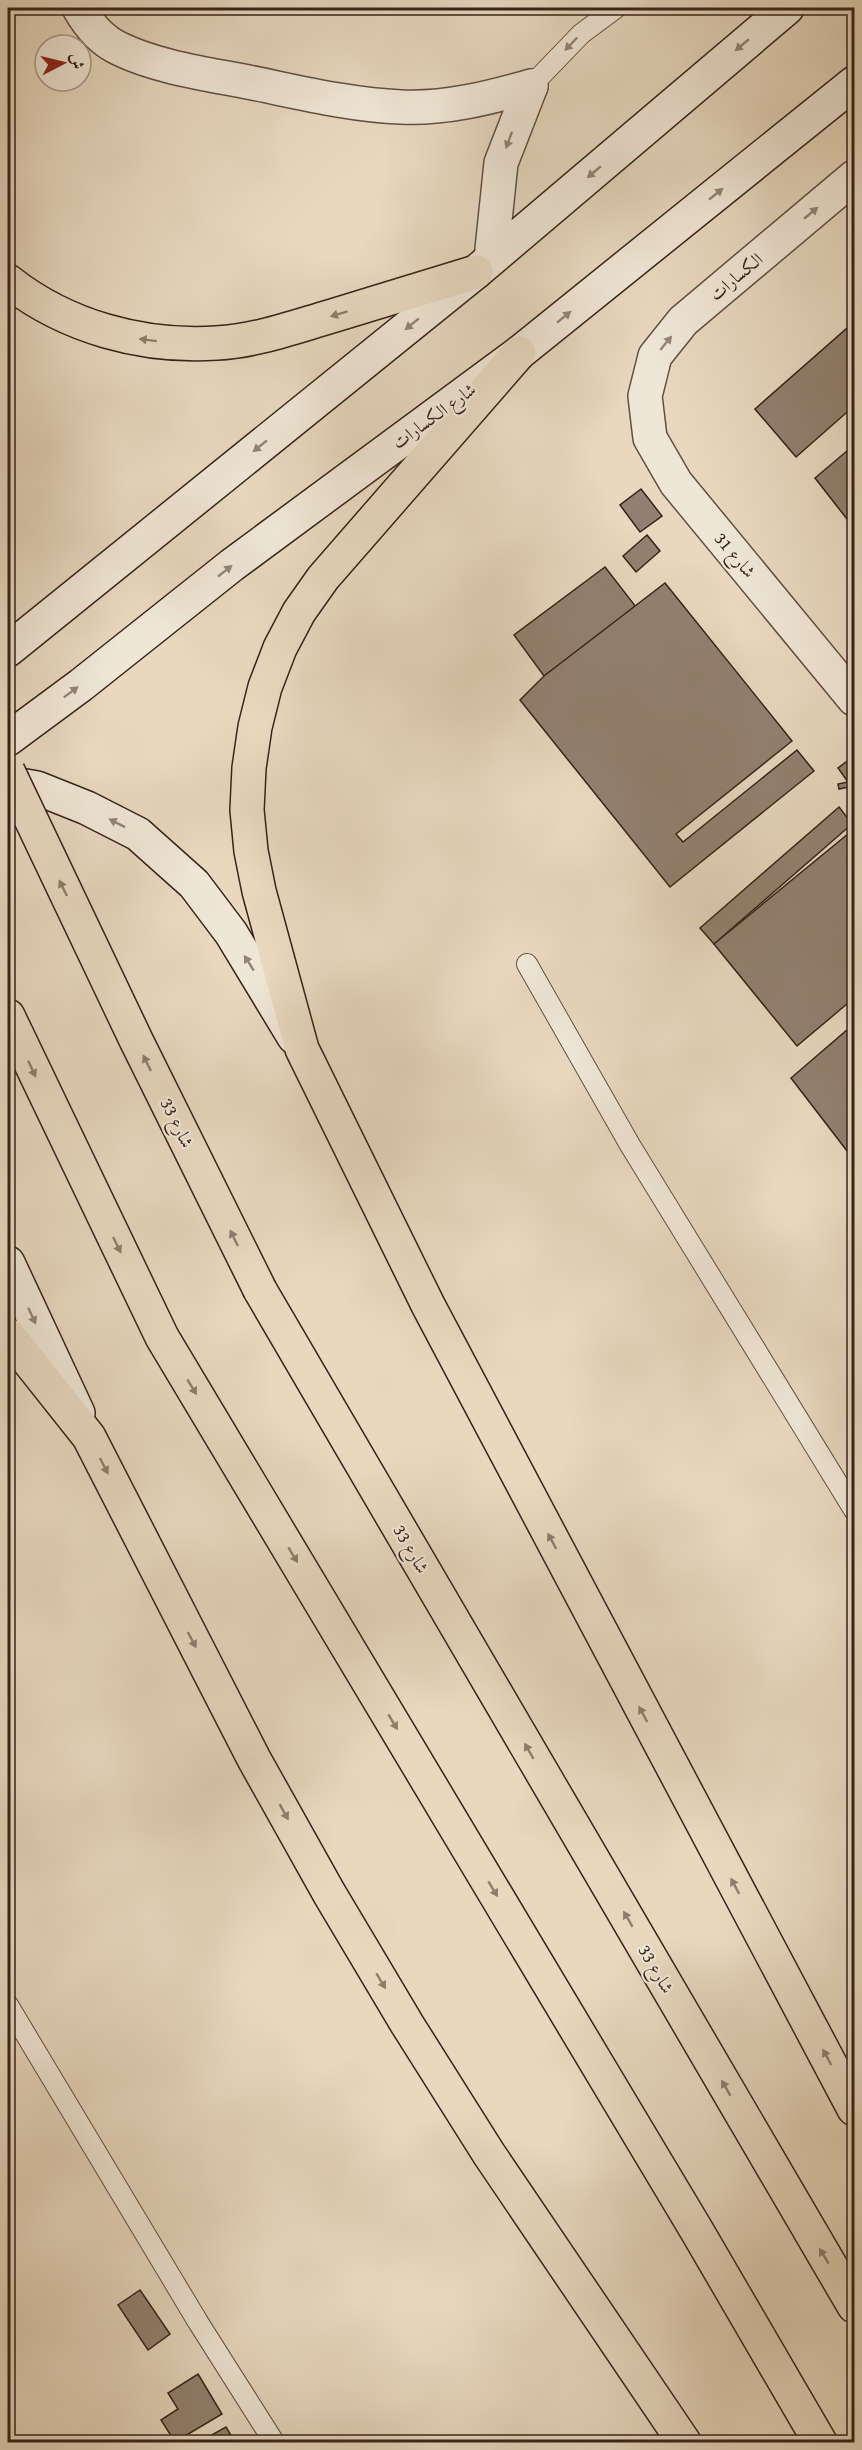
<svg xmlns="http://www.w3.org/2000/svg" width="862" height="2450" font-family="'Gentium Book Plus',Amiri,serif">
<style>
.building{fill:#928170;stroke:#36231b;stroke-width:1.5}
.lines{fill:none;stroke-linecap:round;stroke-linejoin:round}
.lane-casing{stroke:#625044;stroke-width:22}
.street-casing{stroke:#625044;stroke-width:36}
.secondary-casing{stroke:#36231b;stroke-width:36}
.highway-casing{stroke:#36231b;stroke-width:36}
.lane{stroke:#efe6d5;stroke-width:20}
.street{stroke:#efe6d5;stroke-width:33}
.secondary{stroke:#efe6d5;stroke-width:33}
.highway{stroke:#e7d8bf;stroke-width:33}
.highway-bridge-casing{stroke:#36231b;stroke-width:36;stroke-linecap:butt}
.highway-bridge{stroke:#e7d8bf;stroke-width:33}
.oneway{fill:#928478}
.oneway2{fill:#8e7e6d}
.labels{text-anchor:middle;stroke-width:4.5;stroke-linejoin:round;paint-order:stroke}
.street-label{font-size:18px;fill:#36231b;stroke:#efe6d5}
</style>
<rect width="100%" height="100%" fill="#e7d8bf"/>
<filter id="stains"><feTurbulence type="fractalNoise" baseFrequency=".00333" numOctaves="4"/><feColorMatrix values="0 0 0 0 .2 0 0 0 0 .09 0 0 0 0 .02 0 0 0 .5 -.17"/></filter>
<radialGradient id="worn" r=".72"><stop offset=".6" stop-color="#630" stop-opacity="0"/><stop offset="1" stop-color="#630" stop-opacity=".3"/></radialGradient>
<g class="building">
<path d="M854,322v84l-58,51 -41,-48z"/>
<path d="M854,445v83l-39,-50z"/>
<path d="M641,489l21,27 -22,16 -20,-27z"/>
<path d="M647,535l13,16 -24,21 -13,-16z"/>
<path d="M605,567l31,40 -92,69 -30,-41z"/>
<path d="M665,583l127,158 -116,93 7,8 114,-92 17,21 -144,116 -150,-187 24,-24z"/>
<path d="M854,756v33l-1,-3 -14,3 -1,-5 10,-2 -10,-14z"/>
<path d="M839,807l13,17 -138,120 -14,-16z"/>
<path d="M854,829v169l-57,48 -83,-102z"/>
<path d="M854,1024v136l-63,-82z"/>
<path d="M140,2290l30,44 -22,16 -30,-45z"/>
<path d="M198,2374l24,40 -47,28 -14,-22 17,-11 -10,-16z"/>
<path d="M226,2427l9,15h-36z"/>
</g>
<g class="lines">
<g class="lane-casing">
<g id="lane">
<path d="M531,86l50,-52 35,-26"/>
<path d="M527,964l103,181 224,365"/>
<path d="M8,2005l190,317 76,120"/>
</g>
</g>
<g class="street-casing">
<g id="street">
<path d="M79,8c9,16 23,33 41,41 37,18 87,25 128,33 50,10 102,23 153,25 44,2 88,-9 130,-21"/>
<path d="M854,177l-171,144 -28,35 -10,40 5,42 26,45 178,216"/>
<path d="M491,259l10,-96 30,-77"/>
</g>
</g>
<g class="secondary-casing">
<g id="secondary">
<path d="M8,650l468,-378 311,-264"/>
<path d="M8,739l73,-54 151,-120 287,-212 335,-270"/>
<path d="M8,783l29,5 50,20 51,26 56,50 37,49 63,104"/>
<path d="M8,1263l70,150"/>
</g>
</g>
<g class="highway-casing">
<g id="highway">
<path d="M8,281c58,46 135,67 209,62 39,-2 77,-16 115,-27 48,-15 96,-29 144,-44"/>
<path d="M519,353l-196,225 -24,34 -19,36 -15,39 -10,40 -6,41 -2,42 4,41 8,40 43,158 126,256 426,804"/>
<path d="M8,1016l154,321 535,894 123,211"/>
<path d="M260,1290l594,1016"/>
<path d="M8,1335l81,102 165,322 75,134 78,131 82,130 195,288"/>
</g>
</g>
<use href="#lane" class="lane"/>
<use href="#street" class="street"/>
<use href="#secondary" class="secondary"/>
<use href="#highway" class="highway"/>
<g class="highway-bridge-casing">
<path id="highway-bridge" d="M8,771l128,269 124,250"/>
</g>
<use href="#highway-bridge" class="highway-bridge"/>
</g>
<defs><path id="oneway-solid" d="M-6-.8H1V-3.2L6.5 0L1 3.2V.8H-6Z" transform="scale(1.5)"/></defs>
<g class="oneway">
<use href="#oneway-solid" transform="translate(571 44) rotate(134)"/>
<use href="#oneway-solid" transform="translate(742 45) rotate(140)"/>
<use href="#oneway-solid" transform="translate(509 140) rotate(110)"/>
<use href="#oneway-solid" transform="translate(594 172) rotate(140)"/>
<use href="#oneway-solid" transform="translate(716 194) rotate(-39)"/>
<use href="#oneway-solid" transform="translate(811 213) rotate(-40)"/>
<use href="#oneway-solid" transform="translate(564 317) rotate(-39)"/>
<use href="#oneway-solid" transform="translate(412 324) rotate(141)"/>
<use href="#oneway-solid" transform="translate(666 343) rotate(-51)"/>
<use href="#oneway-solid" transform="translate(260 446) rotate(141)"/>
<use href="#oneway-solid" transform="translate(225 571) rotate(-38)"/>
<use href="#oneway-solid" transform="translate(71 692) rotate(-37)"/>
<use href="#oneway-solid" transform="translate(117 823) rotate(-153)"/>
<use href="#oneway-solid" transform="translate(249 963) rotate(-122)"/>
<use href="#oneway-solid" transform="translate(32 1316) rotate(65)"/>
</g>
<g class="oneway2">
<use href="#oneway-solid" transform="translate(339 314) rotate(163)"/>
<use href="#oneway-solid" transform="translate(148 340) rotate(-173)"/>
<use href="#oneway-solid" transform="translate(63 888) rotate(-116)"/>
<use href="#oneway-solid" transform="translate(147 1063) rotate(-116)"/>
<use href="#oneway-solid" transform="translate(32 1069) rotate(65)"/>
<use href="#oneway-solid" transform="translate(234 1238) rotate(-116)"/>
<use href="#oneway-solid" transform="translate(117 1245) rotate(64)"/>
<use href="#oneway-solid" transform="translate(192 1387) rotate(59)"/>
<use href="#oneway-solid" transform="translate(104 1466) rotate(63)"/>
<use href="#oneway-solid" transform="translate(552 1541) rotate(-118)"/>
<use href="#oneway-solid" transform="translate(293 1555) rotate(59)"/>
<use href="#oneway-solid" transform="translate(192 1640) rotate(62)"/>
<use href="#oneway-solid" transform="translate(643 1714) rotate(-118)"/>
<use href="#oneway-solid" transform="translate(393 1722) rotate(59)"/>
<use href="#oneway-solid" transform="translate(529 1751) rotate(-120)"/>
<use href="#oneway-solid" transform="translate(284 1812) rotate(61)"/>
<use href="#oneway-solid" transform="translate(735 1886) rotate(-118)"/>
<use href="#oneway-solid" transform="translate(493 1889) rotate(59)"/>
<use href="#oneway-solid" transform="translate(628 1919) rotate(-120)"/>
<use href="#oneway-solid" transform="translate(381 1981) rotate(59)"/>
<use href="#oneway-solid" transform="translate(827 2057) rotate(-118)"/>
<use href="#oneway-solid" transform="translate(726 2088) rotate(-120)"/>
<use href="#oneway-solid" transform="translate(824 2256) rotate(-121)"/>
</g>
<g class="labels">
<g class="street-label">
<text transform="translate(736 277) rotate(-40)" y="6">الكسارات</text>
<text transform="translate(434 416) rotate(-36)" y="6">شارع الكسارات</text>
<text transform="translate(735 555) rotate(50)" y="6">شارع 31</text>
<text transform="translate(177 1123) rotate(64)" y="6">شارع 33</text>
<text transform="translate(411 1549) rotate(60)" y="6">شارع 33</text>
<text transform="translate(656 1969) rotate(60)" y="6">شارع 33</text>
</g>
</g>
<rect width="862" height="2450" fill="none" stroke="#e7d8bf" stroke-width="30"/>
<rect x="9" y="9" width="844" height="2432" fill="none" stroke="#36231b" stroke-width="3"/>
<rect x="15" y="15" width="832" height="2420" fill="none" stroke="#36231b" stroke-width="1.5"/>
<g transform="translate(63 63) rotate(83)"><circle r="28" fill="#efe6d5" stroke="#a5988b" stroke-width="1.5"/>
<path d="M0-4.5L10 22L0 15L-10 22Z" fill="#8f2418"/>
<text y="-9" font-size="16" font-weight="bold" text-anchor="middle" fill="#36231b">ش</text>
</g>
<rect width="100%" height="100%" filter="url(#stains)"/>
<rect width="100%" height="100%" fill="url(#worn)"/>
</svg>
